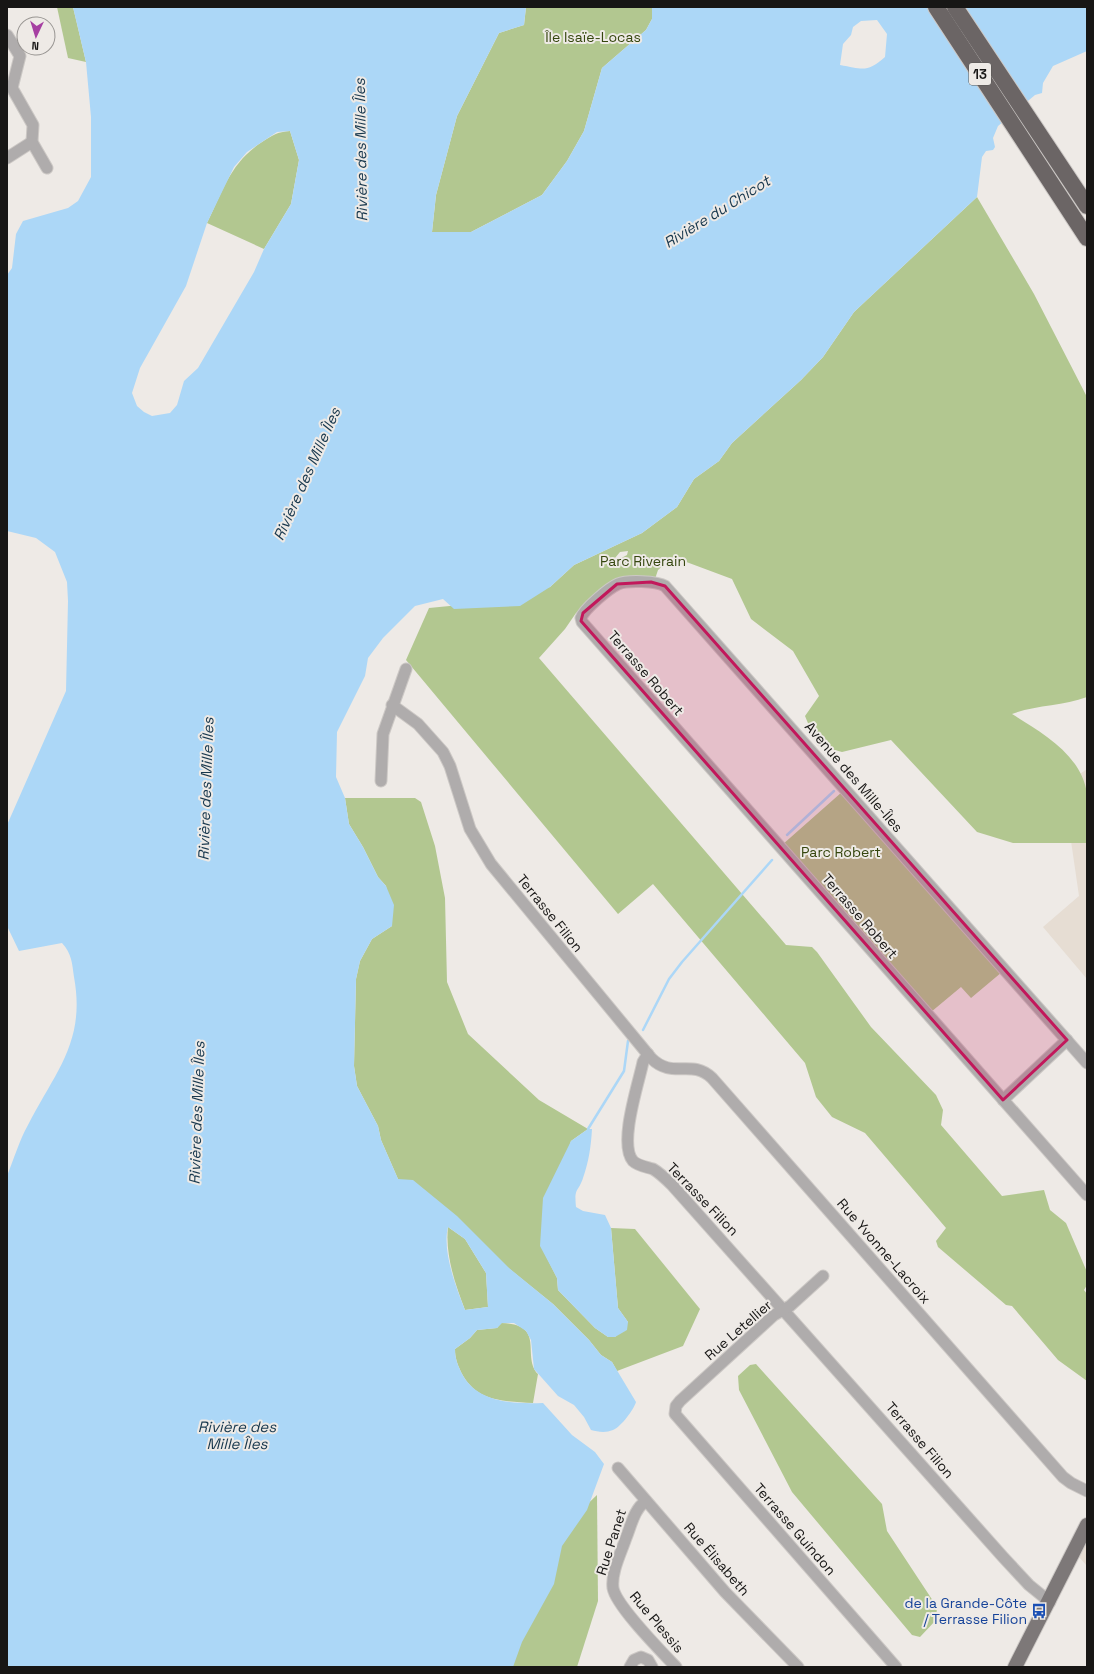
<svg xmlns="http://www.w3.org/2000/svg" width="1094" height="1674" font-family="'Space Grotesk',sans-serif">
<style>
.built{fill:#e6ddd3}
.green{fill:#b2c790;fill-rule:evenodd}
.water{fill:#acd7f7;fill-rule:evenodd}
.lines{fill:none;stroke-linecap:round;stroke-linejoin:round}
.stream{stroke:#acd7f7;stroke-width:2.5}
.minor-casing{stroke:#ccc8c5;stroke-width:13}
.major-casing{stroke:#ccc8c5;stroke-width:16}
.highway-casing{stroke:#ccc8c5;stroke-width:18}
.minor{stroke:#afacac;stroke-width:11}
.major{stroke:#7d7878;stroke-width:14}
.highway{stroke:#6b6565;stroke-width:16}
.marked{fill:#c2185b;fill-opacity:0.2;stroke:#c2185b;stroke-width:3;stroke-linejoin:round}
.labels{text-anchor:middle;stroke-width:4;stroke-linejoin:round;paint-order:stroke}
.shield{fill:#eeeae6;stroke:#585654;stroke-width:1}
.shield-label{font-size:13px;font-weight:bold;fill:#171615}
.park-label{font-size:14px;fill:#35460e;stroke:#eeeae6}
.street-label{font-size:14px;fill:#171615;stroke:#eeeae6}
.transit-label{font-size:14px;fill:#164399;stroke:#eeeae6;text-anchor:end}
.water-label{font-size:15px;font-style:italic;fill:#18384e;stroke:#eeeae6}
</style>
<rect width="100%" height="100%" fill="#eeeae6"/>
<g class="built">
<path d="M1087,769v210l-44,-52 36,-31 -16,-110z"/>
<path d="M1087,1539v27l-9,-10z"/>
</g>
<g class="green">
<path d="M57,7h16l13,55 -18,-4z"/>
<path d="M526,7h126v12l-6,11 -44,38 -18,63 -17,30 -25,34 -71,37h-39l4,-37 21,-79 42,-83 25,-8z"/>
<path d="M290,131l9,29 -8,44 -27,45 -57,-26c16,-32 23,-60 55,-81 11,-7 15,-10 28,-11z"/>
<path d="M977,197l57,97 53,103v300c-24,9 -52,8 -75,17 30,19 70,41 75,80 2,16 0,33 0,49h-74l-36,-11 -86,-92 -49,12 -25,-7 -12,-29 14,-20 -26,-45 -42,-32 -19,-40 -59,-22 -15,13 -3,9h-32l-47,34 -11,16 -26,29 247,287 26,2 5,5 54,75 65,68 7,15 -2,15 61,71 42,-6 6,20 16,13 21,49v13l-3,5 3,4v87l-29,-21 -46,-54 -6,-1 -68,-58 -2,-6 10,-13 -81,-95 -33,-16 -16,-20 -11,-34 -152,-179 -35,30 -212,-254 23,-52 62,-6 59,-15 24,-22 68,-32 35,-26 17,-28 25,-18 13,-18 69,-63 22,-23 31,-45zM628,551l-1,4 -17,9 10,-12z"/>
<path d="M842,792l160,180 -31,26 -10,-11 -30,25 -149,-167z"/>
<path d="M345,798h70l6,4 14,44 10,52 2,84 21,52 71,66 49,29 -17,12 -30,105 16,32 1,12 37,38 13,9h7l13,-15 -10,-14 -7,-80 24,1 65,80 -17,37 -66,25 -5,-9 -11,-7 -12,-15 -36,-36 -155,-125 -17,-39 -3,-14 -21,-40 -3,-20 2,-87 4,-18 12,-22 20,-13 -6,-40 -8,-9 -15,-30 -14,-23z"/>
<path d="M448,1227l17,12 21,34 2,34 -23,3c-10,-26 -20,-55 -17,-83z"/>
<path d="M501,1323c46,1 20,33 37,51l-5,29c-30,-2 -57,-1 -72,-31 -4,-9 -6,-14 -6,-23l15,-11 7,-8 20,-2z"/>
<path d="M756,1364l126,140 5,27 50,76 -1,13 -16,17 -8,-2 -120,-143 -53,-102 -1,-14 12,-11z"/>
<path d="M597,1495l1,106 -21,66h-98l78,-134z"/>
</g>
<g class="water">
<path d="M73,7h453l-2,18 -25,8 -42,83 -21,79 -4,37h39l71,-37 25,-34 17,-30 18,-63 44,-38 6,-11v-12h435v44l-34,15 -10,17 -1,10 -7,2 -37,31 -5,12 2,9 -2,3 -7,1 -4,6 -5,40 -123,115 -31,45 -22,23 -69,63 -13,18 -25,18 -17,28 -35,26 -68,32 -24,22 -30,19 -66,3 -11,-10 -28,7 -32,32 -15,20 -3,18 -28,56 -1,45 9,21 4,26 14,23 15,30 8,9 8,19 -2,21 -20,13 -12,22 -4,18 -2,87 3,20 21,40 3,14 17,39 15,1 44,36 52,52 44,36 36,36 12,15 11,7 24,40c-2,7 -15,25 -23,28 -7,3 -15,2 -22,0l-7,-13 -10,-12 -16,-9 -24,-27 -3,-29 -5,-9 -12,-8h-12l-5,5 -20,2 -7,8 -15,11c0,9 2,14 6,23 15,31 52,32 82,31l29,32 23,17 9,12 -17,46 -25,36 -8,38 -32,58 -9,25h-506v-491c7,-17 12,-35 21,-51 27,-53 58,-83 46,-148 -2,-14 -2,-23 -12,-34l-43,8 -12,-25v-101l59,-134 2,-90 -1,-19 -12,-30 -19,-14 -29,-7v-256l5,-7 4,-34 7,-13 45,-13 10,-7 13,-24v-60l-5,-55zM877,20l10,14 -2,23c-18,16 -22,12 -45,8l3,-21 8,-9 2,-8 8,-6zM290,131l9,29 -8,44 -27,45 -10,23 -56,96 -14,13 -7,24 -7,8 -18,3 -8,-4 -7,-6 -5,-13 8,-25 46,-82 21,-63 27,-56 13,-15 30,-20zM448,1227l17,12 21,34 2,34 -23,3c-9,-23 -23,-59 -17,-83z"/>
<path d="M588,1129h4c-1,17 -3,32 -9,49 -5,15 -9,9 -7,29l7,4 22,4 6,13 7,80 10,14 -1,8 -12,7h-7l-13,-9 -37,-38 -1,-12 -17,-32 3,-48 28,-57z"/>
</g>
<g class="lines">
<g class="stream">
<path d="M787,835l47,-44"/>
<path d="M643,1030l26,-51 13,-17 90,-102"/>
<path d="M588,1129l36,-58 4,-30"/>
</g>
<g class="minor-casing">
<g id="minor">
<path d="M7,35l13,21 -8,32 21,37 -1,17 15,26"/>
<path d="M7,158l25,-16"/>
<path d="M392,705l26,19 25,28 7,14 20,63 21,35 160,194c22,22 40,0 61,20l351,399 8,6 16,8"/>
<path d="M381,781l2,-47 23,-65"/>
<path d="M648,1054l-5,8c-4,20 -25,82 -10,99 5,5 14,6 20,8 7,4 13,10 19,16l331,372 26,28 21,17"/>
<path d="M1087,1063l-422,-477c-8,-5 -38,-6 -47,-2 -9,4 -34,25 -37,34l1,4 505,573"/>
<path d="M1003,1100l64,-60"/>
<path d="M823,1276l-33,30 -16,9 -94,86 -4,5 -1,8 221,253"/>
<path d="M618,1468l107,124 73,75"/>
<path d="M646,1501c-12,8 -15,25 -20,37 -5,15 -15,34 -13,50 3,18 49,64 63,79"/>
<path d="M630,1667l4,-7 7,-3 7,3 4,7"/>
</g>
</g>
<g class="major-casing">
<path id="major" d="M1015,1667l72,-142"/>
</g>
<g class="highway-casing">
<g id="highway">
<path d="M936,7l151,231"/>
<path d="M955,7l132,199"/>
</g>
</g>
<use href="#minor" class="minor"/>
<use href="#major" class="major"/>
<use href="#highway" class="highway"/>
</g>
<path class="marked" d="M651,582l14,4 402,454 -64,60 -422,-479 2,-8 34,-29z"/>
<defs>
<g id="bus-bare" transform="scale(1.2)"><path d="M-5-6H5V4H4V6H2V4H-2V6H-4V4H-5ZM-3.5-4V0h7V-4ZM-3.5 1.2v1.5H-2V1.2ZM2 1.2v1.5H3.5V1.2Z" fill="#1a4fb4" stroke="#eeeae6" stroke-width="2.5" paint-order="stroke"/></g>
</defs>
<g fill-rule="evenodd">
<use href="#bus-bare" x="1039" y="1611"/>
</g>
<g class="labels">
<rect class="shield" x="969" y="63" width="22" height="22" rx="3"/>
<g class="shield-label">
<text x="980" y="79">13</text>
</g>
<g class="park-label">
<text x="593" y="42">Île Isaïe-Locas</text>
<text x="643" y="566">Parc Riverain</text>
<text x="841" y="857">Parc Robert</text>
</g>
<g class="street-label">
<text transform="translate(646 673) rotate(49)" y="5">Terrasse Robert</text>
<text transform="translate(854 777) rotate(49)" y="5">Avenue des Mille-Îles</text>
<text transform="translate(550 913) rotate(51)" y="5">Terrasse Filion</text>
<text transform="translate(860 916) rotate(49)" y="5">Terrasse Robert</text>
<text transform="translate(703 1199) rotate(46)" y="5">Terrasse Filion</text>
<text transform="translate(884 1251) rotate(49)" y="5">Rue Yvonne-Lacroix</text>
<text transform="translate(738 1330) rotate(-41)" y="5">Rue Letellier</text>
<text transform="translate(920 1440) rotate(49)" y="5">Terrasse Filion</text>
<text transform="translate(795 1529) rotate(49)" y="5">Terrasse Guindon</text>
<text transform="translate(611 1542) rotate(-72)" y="5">Rue Panet</text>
<text transform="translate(717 1559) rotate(49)" y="5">Rue Élisabeth</text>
<text transform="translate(657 1622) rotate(50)" y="5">Rue Plessis</text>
</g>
<g class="transit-label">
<text x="1027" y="1608">de la Grande-Côte<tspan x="1027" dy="16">/ Terrasse Filion</tspan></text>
</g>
<g class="water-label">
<text transform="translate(361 150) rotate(-91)" y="5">Rivière des Mille Îles</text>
<text transform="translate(717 212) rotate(-32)" y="5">Rivière du Chicot</text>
<text transform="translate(307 474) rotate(-66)" y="5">Rivière des Mille Îles</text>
<text transform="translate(206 789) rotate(-88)" y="5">Rivière des Mille Îles</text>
<text transform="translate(197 1113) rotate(-88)" y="5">Rivière des Mille Îles</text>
<text x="237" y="1432">Rivière des<tspan x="237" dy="17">Mille Îles</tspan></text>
</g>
</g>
<rect width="1094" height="1674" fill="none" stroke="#171615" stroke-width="16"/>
<g transform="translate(36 36) rotate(184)"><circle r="19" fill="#eeeae6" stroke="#989592"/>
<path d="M0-3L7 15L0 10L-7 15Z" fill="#a63fa2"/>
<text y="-6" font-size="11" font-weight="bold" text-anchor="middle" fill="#171615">N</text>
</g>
</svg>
